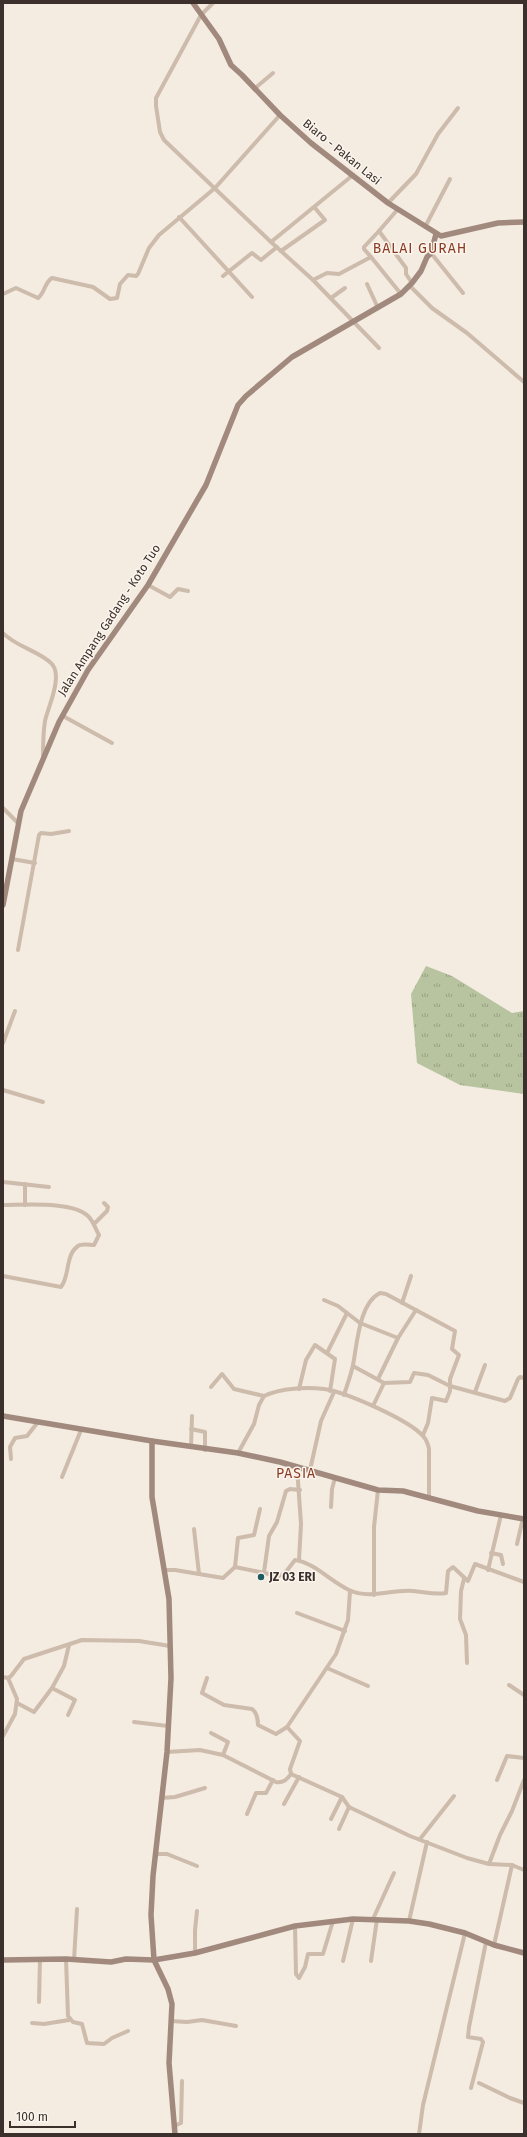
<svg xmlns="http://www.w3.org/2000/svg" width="527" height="2137" font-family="'Fira Sans',sans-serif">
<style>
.grass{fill:url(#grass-tufts)}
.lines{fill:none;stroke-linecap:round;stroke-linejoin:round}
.street{stroke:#cdbbac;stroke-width:4}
.secondary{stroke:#a18a7d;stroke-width:5.5}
.poi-dot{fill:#1f5a5e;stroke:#fbf5ee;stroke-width:1.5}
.labels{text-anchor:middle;stroke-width:3;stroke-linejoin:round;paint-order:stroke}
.street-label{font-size:12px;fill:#3b302b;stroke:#fbf5ee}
.poi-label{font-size:12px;font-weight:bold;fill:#3b302b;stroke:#fbf5ee;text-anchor:start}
.quarter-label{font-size:14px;letter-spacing:1px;fill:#8c3b22;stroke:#fbf5ee}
</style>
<defs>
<pattern id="grass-tufts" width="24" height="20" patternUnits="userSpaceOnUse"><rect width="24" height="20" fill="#b8c4a0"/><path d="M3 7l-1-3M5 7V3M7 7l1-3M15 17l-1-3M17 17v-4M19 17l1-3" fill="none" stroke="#97a083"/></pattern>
</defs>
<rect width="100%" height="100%" fill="#f4ebe1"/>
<path class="grass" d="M426,966l26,10 60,37 12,-2v83l-64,-9 -43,-22 -6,-69z"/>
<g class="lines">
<g class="street">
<path d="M213,3l-12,12 -45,83v8l4,26 4,8 107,102 42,38 66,68"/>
<path d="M254,89l19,-16"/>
<path d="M388,203l28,-29 22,-40 20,-26"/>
<path d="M398,209l-19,22 27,37v6l6,9"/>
<path d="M179,217l73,80"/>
<path d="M425,227l25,-48"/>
<path d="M271,242l82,-67"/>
<path d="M281,251l44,-31 -10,-12"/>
<path d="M431,253l32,40"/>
<path d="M371,257l-7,-8v-2l15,-16"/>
<path d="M223,276l29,-23 9,7 16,-13"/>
<path d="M313,280l14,-7 12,1 32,-17 30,37"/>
<path d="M367,284l11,24"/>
<path d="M410,286l22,22 35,25 57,49"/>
<path d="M3,294l13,-6 22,10c7,-5 6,-15 14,-20l41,9 17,12 7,-1 3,-14 8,-9 8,1 2,-2 11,-26 10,-13 56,-47 65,-73"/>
<path d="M331,298l14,-10"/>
<path d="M148,585l22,12 8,-8 10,2"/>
<path d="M3,633c13,14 37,18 49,31 11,13 -4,43 -7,57 -2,12 -2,25 -2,37"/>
<path d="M63,716l49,27"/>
<path d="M3,808l15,15"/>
<path d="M12,859l23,4"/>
<path d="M18,950l21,-115 2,-2 10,1 18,-3"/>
<path d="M3,1043l12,-32"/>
<path d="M3,1090l40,12"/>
<path d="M3,1182l46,5"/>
<path d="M3,1205c22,0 70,-4 85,11 6,6 7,12 11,19l-5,10c-4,0 -12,-2 -16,1 -13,9 -8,30 -17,41l-58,-11"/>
<path d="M25,1205v-21"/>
<path d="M94,1224l13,-13 1,-4 -4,-4"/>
<path d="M324,1300l14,6 9,7"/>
<path d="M402,1303l9,-27"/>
<path d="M327,1353l20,-40 13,10 38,15"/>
<path d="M353,1366l31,17 26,-1 4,-9 14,2 22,11 55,15 5,-3 8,-19 2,-2 4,1"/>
<path d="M378,1379l20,-41 18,-28"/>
<path d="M211,1387l11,-13 12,15 30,7"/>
<path d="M299,1389l7,-29 9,-15 20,14 -5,32"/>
<path d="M475,1392l10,-27"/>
<path d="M344,1395c3,-10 7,-20 9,-30 4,-20 6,-62 27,-72l6,1 69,37 -3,18 7,6 -9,24v12l-4,10 -14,-3 -4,25 -5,12"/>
<path d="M373,1406l11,-23"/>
<path d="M191,1429l14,3v18"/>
<path d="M191,1447l1,-31"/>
<path d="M238,1453l16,-29 5,-19 5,-9c17,-8 42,-9 60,-7 22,3 85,31 99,47 4,4 5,8 6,13v49"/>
<path d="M11,1459l-1,-12 5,-9 12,-2 11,-14"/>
<path d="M297,1467l4,57 -2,36"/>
<path d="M310,1470l11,-49 13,-29"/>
<path d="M62,1477l19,-47"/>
<path d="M331,1507l1,-18 3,-11"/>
<path d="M194,1529l5,45"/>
<path d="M517,1544l6,-26"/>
<path d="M491,1553l10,2 2,9"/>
<path d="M235,1567l3,-29 16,-3 6,-26"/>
<path d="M166,1570h9l48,8 12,-11 44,9 6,-3 10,-13c20,3 36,22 54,30 21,10 42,-1 64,1 12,1 21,4 33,2l2,-22 5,-4 15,14 7,-17 49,18"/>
<path d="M488,1570l13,-55"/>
<path d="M264,1572l5,-36 8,-14 9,-31 4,-2 10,1"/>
<path d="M464,1579l-3,12 -1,28 6,16 1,28"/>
<path d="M374,1595v-68l4,-37"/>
<path d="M297,1613l48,18"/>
<path d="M327,1668l41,18"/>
<path d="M3,1677l5,1 3,-2 13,-17 58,-19 57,1 31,5"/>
<path d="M207,1678l-5,15 22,12 28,4c5,4 6,10 6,16l18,9 11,-7"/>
<path d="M509,1685l15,10"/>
<path d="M17,1703l17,9 18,-24"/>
<path d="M68,1715l7,-15 -23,-12 12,-22 5,-21"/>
<path d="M134,1722l34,4"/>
<path d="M211,1733l17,9 -5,13"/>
<path d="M3,1736l12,-22 2,-15 -9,-21"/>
<path d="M167,1752l33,-2 23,5 53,27c8,1 10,-2 15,-8l-1,-5 10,-28 -13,-14 49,-73 12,-34 2,-29"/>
<path d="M291,1774l51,23 7,10 61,29 57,22 22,6 23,1 12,5"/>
<path d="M497,1780l10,-24 17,2"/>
<path d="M161,1798l14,-1 30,-9"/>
<path d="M284,1804l15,-27"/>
<path d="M247,1814l9,-21h10l7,-13"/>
<path d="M331,1819l11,-22"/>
<path d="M339,1829l10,-22"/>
<path d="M420,1839l34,-43"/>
<path d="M155,1854h12l30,12"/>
<path d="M489,1864l11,-29 12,-24 12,-31"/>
<path d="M373,1919l21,-46"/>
<path d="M409,1921l18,-79"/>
<path d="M295,1926l1,48 3,4 6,-11 3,-13h15l10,-33"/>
<path d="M494,1945l18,-80"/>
<path d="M195,1953v-23l2,-19"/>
<path d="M66,1959l2,57 5,6 9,2 5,19 17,1 8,-6 16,-7"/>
<path d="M74,1960l3,-51"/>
<path d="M343,1961l10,-42"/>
<path d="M371,1961l6,-42"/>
<path d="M39,2002l1,-43"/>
<path d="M171,2021l16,1 15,-2 34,6"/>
<path d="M32,2023l12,1 25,-4"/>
<path d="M479,2083l31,15 14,5"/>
<path d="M471,2088l12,-46 -2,-3 -13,-2 1,-10 17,-85"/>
<path d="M174,2126l7,-3 1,-42"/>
<path d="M419,2134l4,-29 42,-172"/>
</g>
<g class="secondary">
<path d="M193,3l26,36 12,26 11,10 38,40 31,28 77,60 53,33 57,-13 26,-1"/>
<path d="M3,905l18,-94 38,-89 29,-52 60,-85 58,-100 32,-80 8,-9 46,-39 109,-63 11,-11 9,-12 6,-14 4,-4 5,-19"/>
<path d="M3,1416l149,25 86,12 42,9 98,28 25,1 75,20 46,8"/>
<path d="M152,1441v56l17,102 2,79 -4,74 -14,124 -2,39 3,45 14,29 4,15 -3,59 6,71"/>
<path d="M3,1960l63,-1 45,3 15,-3 28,1 41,-7 100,-27 58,-7 56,2 20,3 36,9 29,12 30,8"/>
</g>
</g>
<circle class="poi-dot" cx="261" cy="1577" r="4"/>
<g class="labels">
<g class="street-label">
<text transform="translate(342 152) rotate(39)" y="4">Biaro - Pakan Lasi</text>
<text transform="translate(109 620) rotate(-57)" y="4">Jalan Ampang Gadang - Koto Tuo</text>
</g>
<g class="poi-label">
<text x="269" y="1581">JZ 03 ERI</text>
</g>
<g class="quarter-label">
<text x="420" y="253">BALAI GURAH</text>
<text x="296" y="1478">PASIA</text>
</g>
</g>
<rect width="527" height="2137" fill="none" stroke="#3b302b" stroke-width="8"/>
<path d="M10 2121v6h65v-6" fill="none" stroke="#3b302b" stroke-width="2"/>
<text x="16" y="2121" font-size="12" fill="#3b302b" stroke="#fbf5ee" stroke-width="3" paint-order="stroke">100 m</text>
</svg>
